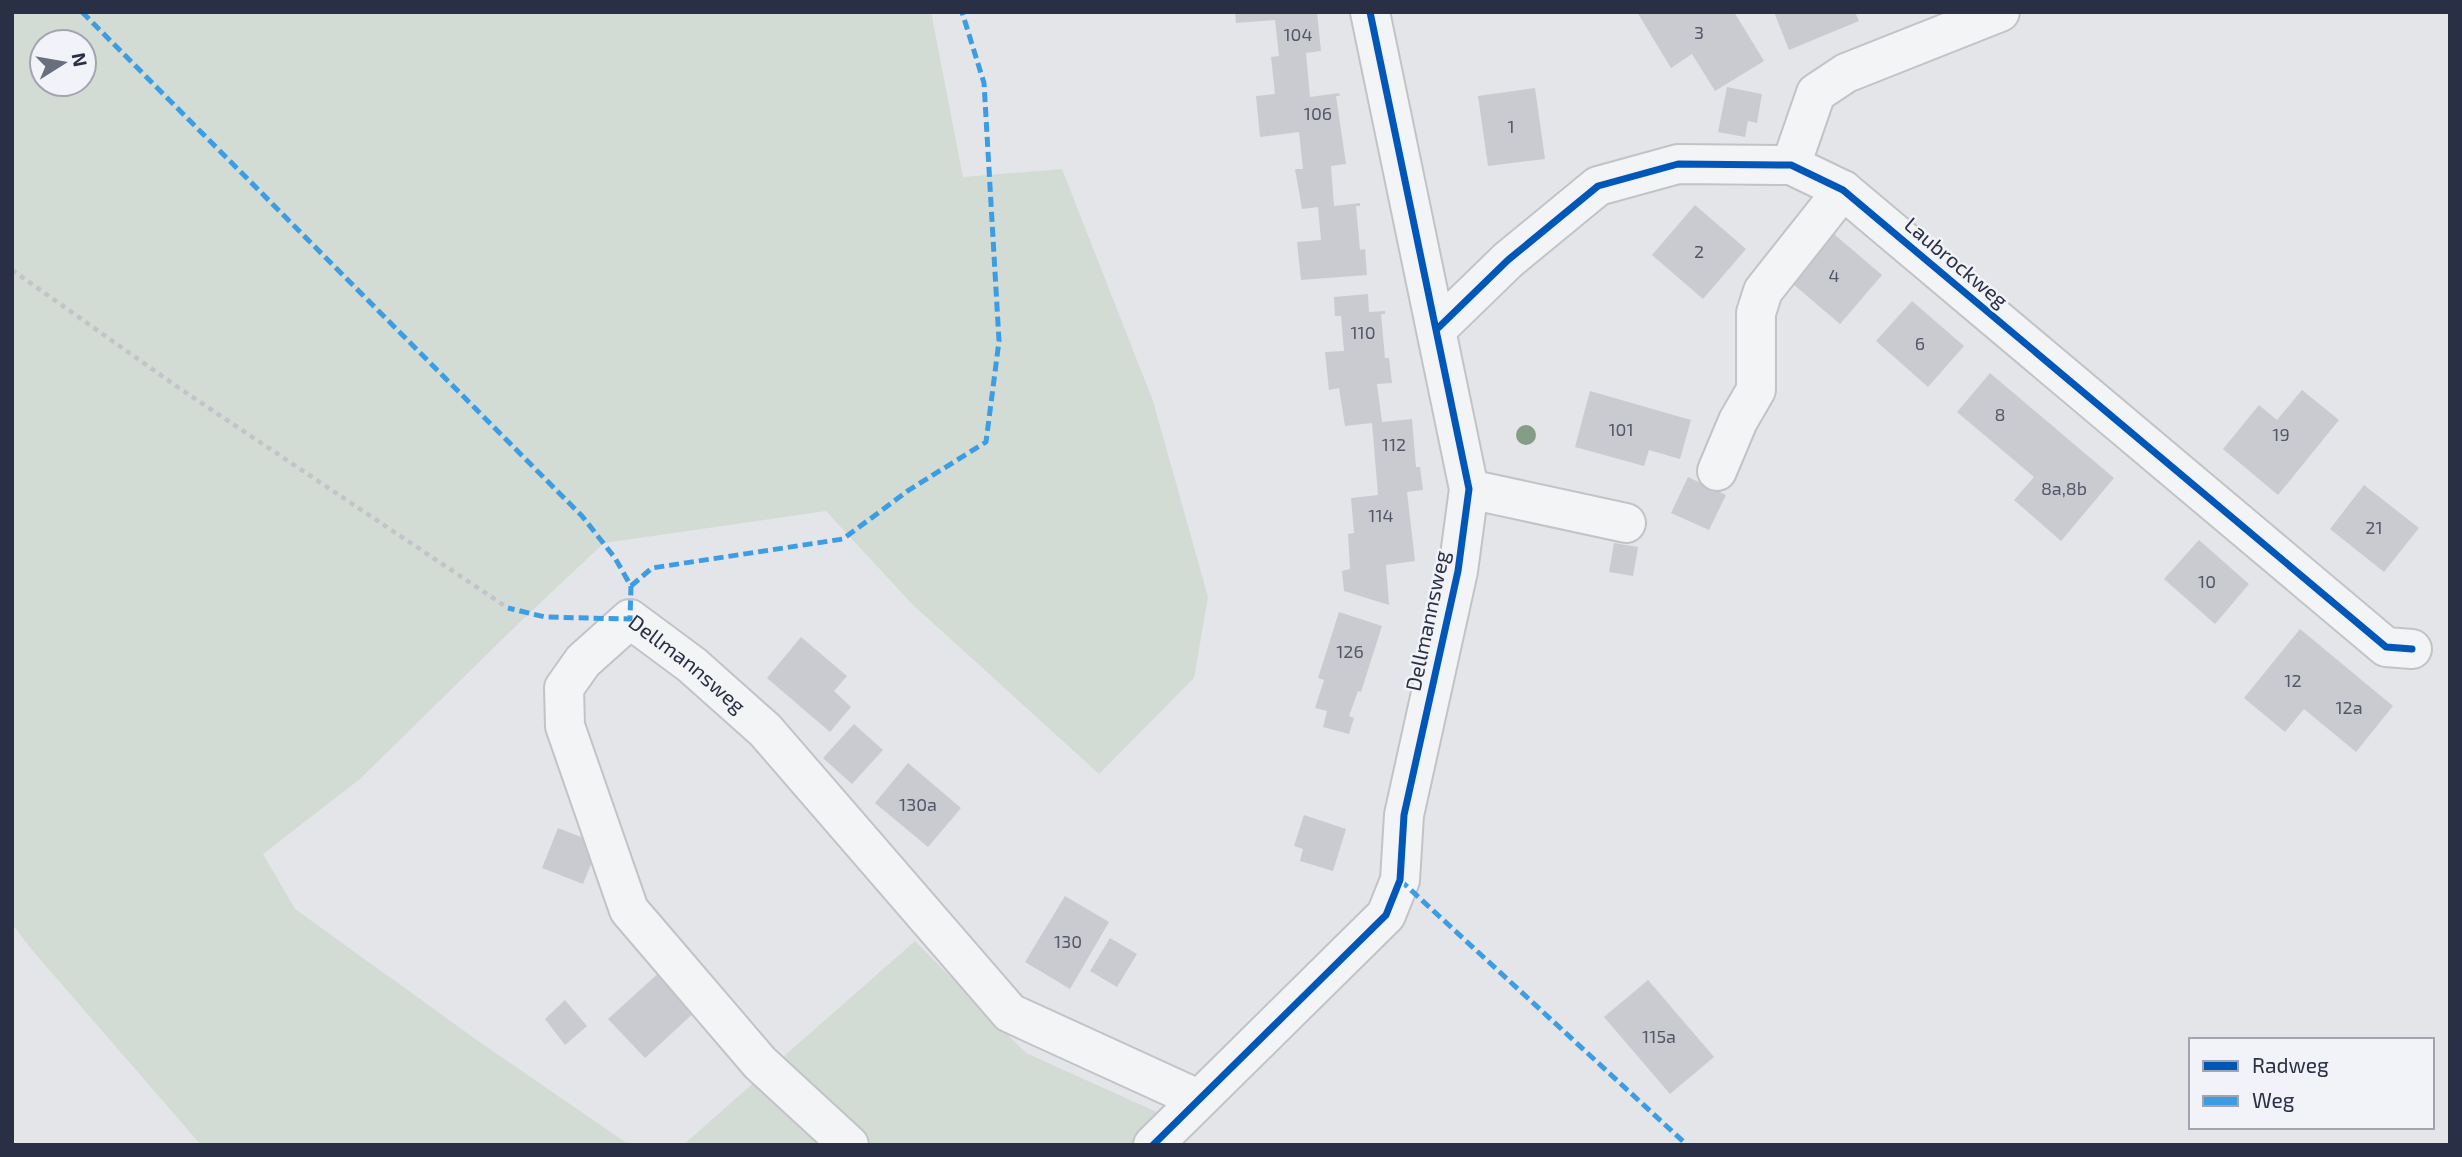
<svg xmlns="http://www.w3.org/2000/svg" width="2462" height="1157" font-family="'Exo 2',sans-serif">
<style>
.green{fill:#d2dcd4;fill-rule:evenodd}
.building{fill:#cacbd0}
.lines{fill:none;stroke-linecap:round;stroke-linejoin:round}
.minor-casing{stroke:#c2c3c7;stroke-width:42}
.path{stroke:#c3c3c9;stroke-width:4.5;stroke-dasharray:5 5;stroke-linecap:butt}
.minor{stroke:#f3f4f6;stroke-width:38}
.quiet{stroke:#3d9de3;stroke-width:5;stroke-dasharray:10 5;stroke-linecap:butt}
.cycleway-casing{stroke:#f2f3f8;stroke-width:11}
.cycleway{stroke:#0057b8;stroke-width:7}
.tree{fill:#859c86}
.labels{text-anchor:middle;stroke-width:5;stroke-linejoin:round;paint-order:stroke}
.number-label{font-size:18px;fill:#535868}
.street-label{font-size:21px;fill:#292f44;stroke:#f2f3f8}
</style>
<rect width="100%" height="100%" fill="#e4e5e9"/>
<g class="green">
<path d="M12,12h919l32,165 99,-8 91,232 55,196 -14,81 -95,96 -187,-170 -86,-93 -222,32 -85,80 -159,156 -97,75 32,55 186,134 144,99 20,3h-444l-169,-195 -20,-26zM42,42h42v42h-42z"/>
<path d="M915,941l111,112 144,65 -28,27h-459z"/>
</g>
<g class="building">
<path d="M1235,12h82l4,39 -15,2 4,44 29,-4 1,3h-4l10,68 -15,2 3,40 26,-3v3h-4l4,44 5,-1 2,26 -66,5 -4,-38 24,-2 -3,-33 -16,2 -7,-40h8l-4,-37 -39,5 -4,-41 19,-2 -4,-37 8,-1 -4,-36 -39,3z"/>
<path d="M1637,12h97l30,49 -49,30 -23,-37 -21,14z"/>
<path d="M1774,12h81l4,9 -70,29z"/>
<path d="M1727,87l35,7 -5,29 -9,-2 -3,16 -27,-5z"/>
<path d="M1535,88l10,71 -57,7 -10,-70z"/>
<path d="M1695,205l51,44 -43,50 -51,-44z"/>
<path d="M1828,229l54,46 -42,49 -54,-46z"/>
<path d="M1368,294l1,18 16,-1v3h-4l4,44h4l3,25 -15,1 5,38 30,-3 4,48h4l3,23 -16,2 8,69 -29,4 3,40 -45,-14 -2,-20 8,-2 -2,-35 6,-1 -3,-35 27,-3 -6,-72 -27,3 -6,-38 -10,2 -4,-38 19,-1 -3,-35h-6l-1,-19z"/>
<path d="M1912,301l52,45 -36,41 -52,-46z"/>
<path d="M1990,373l124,105 -53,63 -47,-41 20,-23 -77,-65z"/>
<path d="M2302,390l37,30 -61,75 -55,-46 36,-44 18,15z"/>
<path d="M1590,391l101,29 -11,39 -31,-9 -5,16 -69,-19z"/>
<path d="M1688,477l38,18 -17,35 -38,-17z"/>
<path d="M2364,485l55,43 -35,44 -54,-43z"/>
<path d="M2199,540l50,44 -34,40 -51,-45z"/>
<path d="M1614,543l24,4 -5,29 -24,-4z"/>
<path d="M1339,612l43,14 -21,66 -3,-1 -9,25 5,2 -5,16 -26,-7 4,-16 -12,-3 9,-28 -6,-2z"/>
<path d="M2300,629l93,77 -37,46 -52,-43 -19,23 -41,-34z"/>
<path d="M801,637l46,39 -13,15 17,16 -21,25 -63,-54z"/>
<path d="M854,724l29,26 -31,34 -29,-26z"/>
<path d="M908,763l53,45 -33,39 -53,-44z"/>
<path d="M1304,815l42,14 -13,42 -33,-10 3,-12 -9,-3z"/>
<path d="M558,828l41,16 -16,40 -41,-16z"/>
<path d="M1065,896l44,26 -39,67 -45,-27z"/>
<path d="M1110,938l27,16 -20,33 -27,-16z"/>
<path d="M662,970l37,38 -54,50 -37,-39z"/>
<path d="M1648,980l66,77 -44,37 -66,-77z"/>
<path d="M565,1000l22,26 -22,19 -20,-26z"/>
</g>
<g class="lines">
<g class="minor-casing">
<g id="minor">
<path d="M1791,165l25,-72 30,-20 154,-61"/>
<path d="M1437,329l71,-69 90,-74 80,-22 113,1 52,25 543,457 26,2"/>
<path d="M1717,471l21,-50 18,-31v-77l7,-22 80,-101"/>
<path d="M1469,489l157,34"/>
<path id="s1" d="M849,1145l-89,-82 -131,-153 -64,-184 -1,-38 19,-27 47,-42 62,46 73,65 245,283 188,86"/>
<path d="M1153,1145l233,-230 14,-35 4,-65 54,-244 11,-82 -99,-477"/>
</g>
</g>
<path class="path" d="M12,270l167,118 329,220"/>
<use href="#minor" class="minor"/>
<g class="quiet">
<path d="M82,12l500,504 33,42 16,28 -1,33 -85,-2 -37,-9"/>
<path d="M631,586l21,-18 191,-29 66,-49 77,-48 13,-101 -15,-258 -22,-71"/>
<path d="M1400,880l287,265"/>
</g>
<g class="cycleway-casing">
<g id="cycleway">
<path d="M1437,329l71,-69 90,-74 80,-22 113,1 52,25 543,457 26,2"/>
<path d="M1153,1145l233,-230 14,-35 4,-65 54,-244 11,-82 -99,-477"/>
</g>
</g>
<use href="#cycleway" class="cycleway"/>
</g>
<circle class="tree" cx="1526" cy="435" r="10"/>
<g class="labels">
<g class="number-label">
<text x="1699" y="39">3</text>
<text x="1298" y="41">104</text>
<text x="1318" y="120">106</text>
<text x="1511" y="133">1</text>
<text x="1699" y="258">2</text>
<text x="1834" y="282">4</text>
<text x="1363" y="339">110</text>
<text x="1920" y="350">6</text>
<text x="2000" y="421">8</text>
<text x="1621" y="436">101</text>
<text x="2281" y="441">19</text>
<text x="1394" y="451">112</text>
<text x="2064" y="495">8a,8b</text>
<text x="1381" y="522">114</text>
<text x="2374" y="534">21</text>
<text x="2207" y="588">10</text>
<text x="1350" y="658">126</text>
<text x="2293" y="687">12</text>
<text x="2349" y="714">12a</text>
<text x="918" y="811">130a</text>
<text x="1068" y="948">130</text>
<text x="1659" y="1043">115a</text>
</g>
<g class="street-label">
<text transform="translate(1956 263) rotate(40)" y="7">Laubrockweg</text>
<text transform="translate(1428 621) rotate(-78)" y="7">Dellmannsweg</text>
<text dy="7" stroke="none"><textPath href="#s1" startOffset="724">Dellmannsweg</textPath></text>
</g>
</g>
<rect width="2462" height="1157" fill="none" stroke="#292f44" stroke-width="28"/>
<rect x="2189" y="1038" width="245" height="91" fill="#f2f3f8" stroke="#a2a5b0" stroke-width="2"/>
<rect x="2203" y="1061" width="35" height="10" fill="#0057b8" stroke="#a2a5b0" stroke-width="2"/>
<text x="2252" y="1073" font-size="21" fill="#292f44">Radweg</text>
<rect x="2203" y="1096" width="35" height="10" fill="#3d9de3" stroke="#a2a5b0" stroke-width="2"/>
<text x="2252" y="1108" font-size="21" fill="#292f44">Weg</text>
<g transform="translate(63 63) rotate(79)"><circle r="33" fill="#f2f3f8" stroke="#a2a5b0" stroke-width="2"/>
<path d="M0-5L12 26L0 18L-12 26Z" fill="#6a6f7e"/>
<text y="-10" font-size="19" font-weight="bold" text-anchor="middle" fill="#292f44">N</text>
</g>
</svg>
